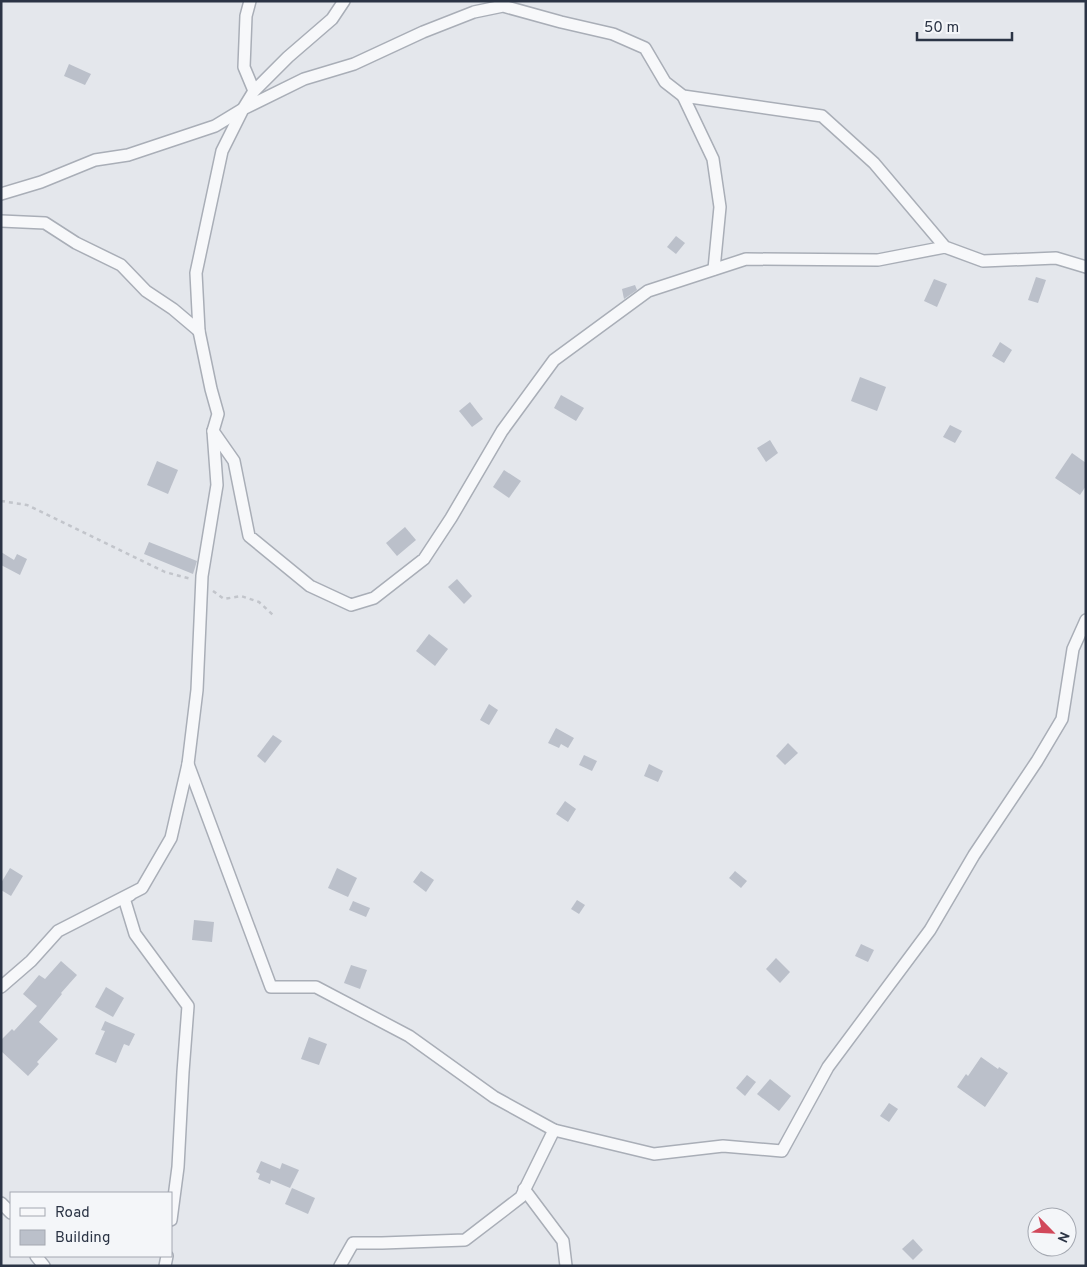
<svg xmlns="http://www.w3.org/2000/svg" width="1087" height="1267" font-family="Overpass,sans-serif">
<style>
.building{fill:#bbc0ca}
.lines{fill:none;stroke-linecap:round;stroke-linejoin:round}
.street-casing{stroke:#a9aeb7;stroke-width:14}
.path{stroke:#c2c5cb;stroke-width:2.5;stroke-dasharray:4 4;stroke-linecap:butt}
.street{stroke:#f7f8fa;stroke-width:11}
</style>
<rect width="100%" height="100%" fill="#e4e7ec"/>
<g class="building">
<path d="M69,64l22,10 -6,11 -21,-9z"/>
<path d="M676,236l9,7 -9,11 -9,-7z"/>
<path d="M1036,277l10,3 -8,23 -10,-3z"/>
<path d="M934,279l13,5 -10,23 -13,-6z"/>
<path d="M635,285l2,5 -13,9 -2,-10z"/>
<path d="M1000,342l12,8 -8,13 -12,-7z"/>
<path d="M860,377l26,10 -9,24 -26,-10z"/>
<path d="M561,395l23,13 -8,13 -22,-13z"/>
<path d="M470,402l13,17 -11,8 -13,-16z"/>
<path d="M950,425l12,6 -7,12 -12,-6z"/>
<path d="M770,440l8,13 -12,9 -9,-14z"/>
<path d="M1072,453l14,10v23l-6,9 -25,-17z"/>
<path d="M157,461l21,9 -10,24 -21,-9z"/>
<path d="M504,470l17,11 -12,17 -16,-11z"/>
<path d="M405,527l11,13 -19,16 -11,-13z"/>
<path d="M149,542l48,19 -4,13 -49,-20z"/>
<path d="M1,552l13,8 3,-6 10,5 -7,16 -19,-10z"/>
<path d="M457,579l15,17 -8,8 -16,-17z"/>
<path d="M429,634l19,15 -13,17 -19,-15z"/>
<path d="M489,704l9,6 -9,15 -9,-5z"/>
<path d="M556,728l18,10 -6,10 -7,-4 -2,4 -11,-5z"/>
<path d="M273,735l9,6 -17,22 -8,-7z"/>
<path d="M788,743l10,10 -13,12 -9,-9z"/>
<path d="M584,755l13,6 -5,10 -13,-6z"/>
<path d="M649,764l14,7 -5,11 -14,-6z"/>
<path d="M565,801l11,8 -8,13 -12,-8z"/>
<path d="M10,868l13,8 -12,20 -10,-6v-7z"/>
<path d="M337,868l20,10 -9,19 -20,-9z"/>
<path d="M421,871l13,9 -8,12 -13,-10z"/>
<path d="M735,871l12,10 -6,7 -12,-10z"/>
<path d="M577,900l8,5 -6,9 -8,-5z"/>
<path d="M353,901l17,7 -4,9 -17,-7z"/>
<path d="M194,920l20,2 -2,20 -20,-2z"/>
<path d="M861,944l13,6 -6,12 -13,-6z"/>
<path d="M776,958l14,14 -10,11 -14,-14z"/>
<path d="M61,961l16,14 -16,18 1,1 -23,28 19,17 -21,23 2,2 -11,12 -27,-25v-11l11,-11 2,2 23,-25 -14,-12 16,-19 6,4z"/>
<path d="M351,965l16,5 -7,19 -16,-6z"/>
<path d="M106,987l18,11 -11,19 -18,-10z"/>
<path d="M105,1021l30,13 -6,12 -5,-2 -8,19 -21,-9 10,-23 -4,-1z"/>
<path d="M309,1037l18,7 -8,21 -18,-6z"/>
<path d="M981,1057l17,12 1,-2 9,6 -23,34 -28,-20 9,-13 2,2z"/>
<path d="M747,1075l9,7 -11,14 -9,-8z"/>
<path d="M770,1079l21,17 -12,15 -22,-17z"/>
<path d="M889,1103l9,6 -9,13 -9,-6z"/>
<path d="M261,1161l19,8 2,-6 17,7 -9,18 -19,-8 -1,4 -12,-5 2,-5 -4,-2z"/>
<path d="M292,1188l23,10 -7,16 -23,-10z"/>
<path d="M913,1239l10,11 -10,10 -11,-11z"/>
</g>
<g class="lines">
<g class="street-casing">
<g id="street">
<path d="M250,1l-4,15 -2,51 10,24"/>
<path d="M683,96l30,63 7,48 -6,62"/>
<path d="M1,194l40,-12 54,-22 33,-5 87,-29 28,-17 11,-18 34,-34 44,-38 12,-18"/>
<path d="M1,221l44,2 31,20 45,22 25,26 27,18 26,22"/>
<path d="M945,247l-67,13 -132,-1 -98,32 -94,69 -52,71 -51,87 -27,41 -50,39 -23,7 -41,-19 -61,-50 -15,-75 -21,-30 5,-17 -7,-25 -12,-58 -3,-58 26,-122 21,-42 61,-30 50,-15 69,-32 51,-20 29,-6 58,16 52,12 32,14 20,34 18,14 139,20 52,47 71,84 38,14 73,-3 30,9"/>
<path d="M188,764l83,223h45l93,49 85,61 60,33 100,24 69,-8 59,5 46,-84 102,-137 44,-75 63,-94 25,-42 11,-70 13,-29"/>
<path d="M130,895l-6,3 11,36 53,72 -5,66 -5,95 -7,53"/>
<path d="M1,987l30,-26 27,-30 84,-43 29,-50 17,-74 9,-74 5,-114 15,-91 -4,-54"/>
<path d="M524,1189l39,52 3,25"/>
<path d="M1,1203l10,10"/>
<path d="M36,1256l8,10"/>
<path d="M165,1266l2,-10"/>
<path d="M340,1266l13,-23h29l83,-3 56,-43 33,-67"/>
</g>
</g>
<g class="path">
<path d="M1,501l26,4 138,67 26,7"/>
<path d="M213,591l11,8 17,-3 18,6 14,13"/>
</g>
<use href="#street" class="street"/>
</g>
<rect width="1087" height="1267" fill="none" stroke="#2b3445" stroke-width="5"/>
<rect x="10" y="1192" width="162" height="65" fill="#f4f6f9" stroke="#a4a8b1"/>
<rect x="20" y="1208" width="25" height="8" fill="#f7f8fa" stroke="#a4a8b1"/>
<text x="55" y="1217" font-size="15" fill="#2b3445">Road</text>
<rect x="20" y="1230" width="25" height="15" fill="#bbc0ca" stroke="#a4a8b1"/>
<text x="55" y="1242" font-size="15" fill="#2b3445">Building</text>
<g transform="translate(1052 1232) rotate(114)"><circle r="24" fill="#f4f6f9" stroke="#a4a8b1"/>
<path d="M0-4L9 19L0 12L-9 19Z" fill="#d1495b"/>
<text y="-8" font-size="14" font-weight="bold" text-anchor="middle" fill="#2b3445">N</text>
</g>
<path d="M917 32v8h95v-8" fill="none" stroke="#2b3445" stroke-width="2.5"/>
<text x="924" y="32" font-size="15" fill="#2b3445" stroke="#f4f6f9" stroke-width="4" paint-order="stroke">50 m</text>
</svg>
